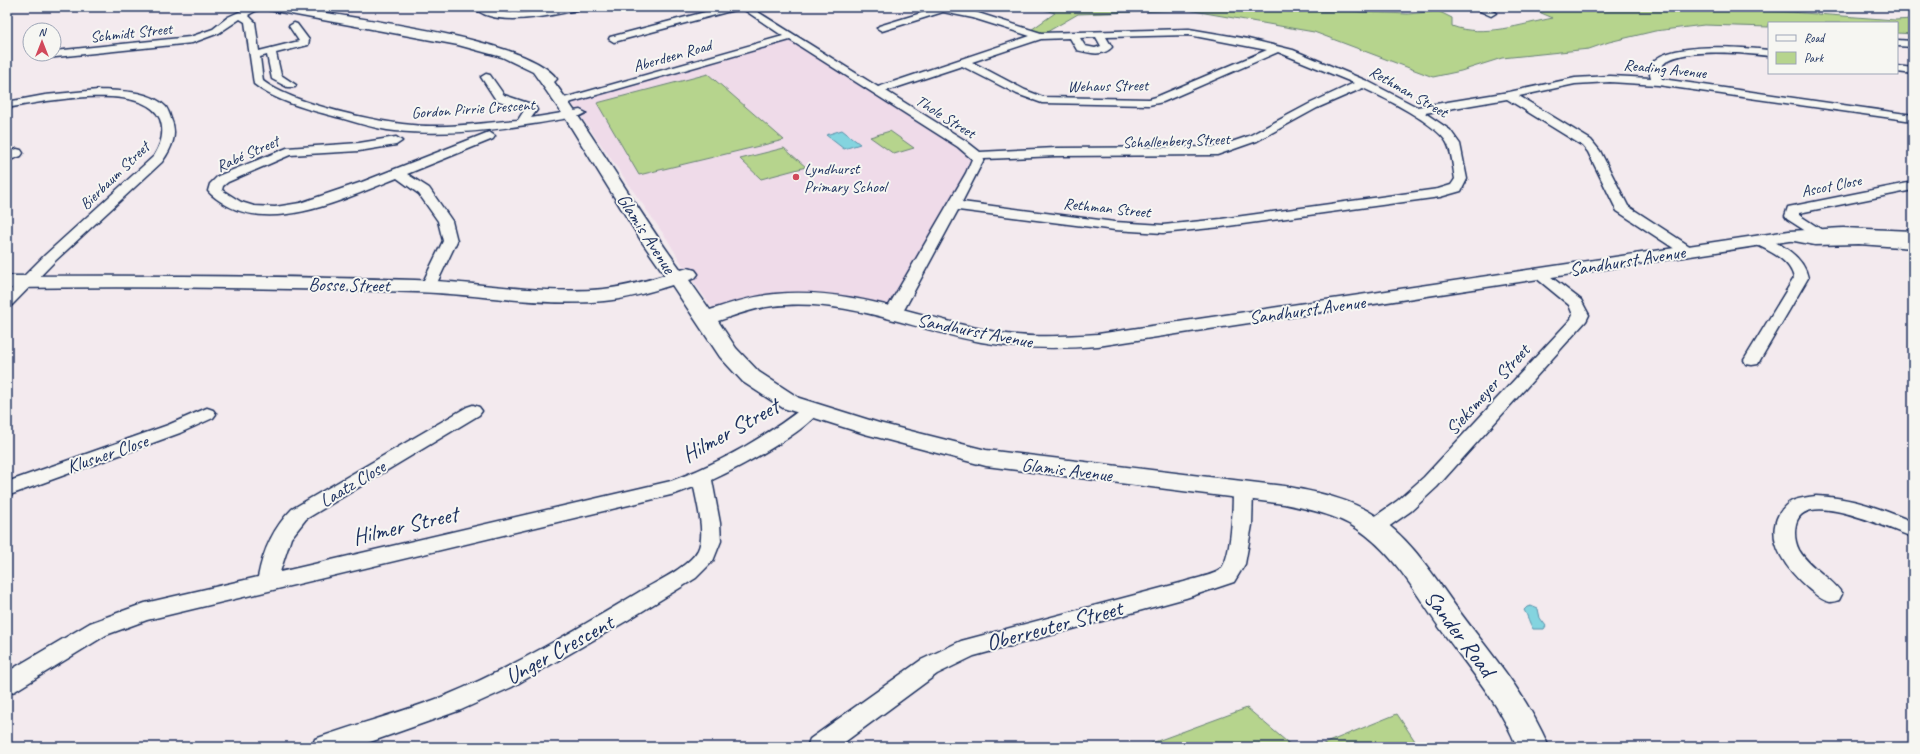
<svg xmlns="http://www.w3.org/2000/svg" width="1920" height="754" font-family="Caveat,sans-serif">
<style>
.built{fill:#efdbe9}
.green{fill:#b6d48d;stroke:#688276}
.water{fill:#84d4df;stroke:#5a92ab}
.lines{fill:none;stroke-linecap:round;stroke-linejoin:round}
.street-casing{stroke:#1b2f5e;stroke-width:3}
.secondary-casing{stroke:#1b2f5e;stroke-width:3}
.street{fill:#f6f6f2;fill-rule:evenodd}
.secondary{fill:#f6f6f2;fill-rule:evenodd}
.poi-dot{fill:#d1495b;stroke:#f6f6f2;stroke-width:1.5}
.labels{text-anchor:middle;stroke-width:4;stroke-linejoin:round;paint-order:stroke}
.far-street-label{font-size:16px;fill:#1b2f5e;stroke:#f6f6f2}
.far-poi-label{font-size:16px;fill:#1b2f5e;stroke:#f6f6f2;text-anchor:start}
.street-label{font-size:19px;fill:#1b2f5e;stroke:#f6f6f2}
.near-street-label{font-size:23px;fill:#1b2f5e;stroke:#f6f6f2}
</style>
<rect width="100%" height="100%" fill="#f3eaee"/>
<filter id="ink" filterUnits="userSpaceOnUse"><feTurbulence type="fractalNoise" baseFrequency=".025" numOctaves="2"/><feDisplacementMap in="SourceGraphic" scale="8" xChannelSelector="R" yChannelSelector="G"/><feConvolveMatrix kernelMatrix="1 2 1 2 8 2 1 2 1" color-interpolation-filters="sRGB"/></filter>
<g filter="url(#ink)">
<path class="built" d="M791,37l186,119 -80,153 -113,-11 -67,16 -29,-40 -21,-35 -98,-140z"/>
<g class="green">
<path d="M1035,7h254l35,4 21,-1 17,2 46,2 30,-3 14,7v8c31,12 70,-2 101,-8l-26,-11h145l6,3 60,-2 157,12 18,-1v15l-16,-1v-10h-128v4l-65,-2 -49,6 -46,11 -20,7 -87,9 -41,13 -28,6 -119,-45 -126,-22 -110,4 -38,22 -12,-4 27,-19z"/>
<path d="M708,74l76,66 -145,35 -42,-72z"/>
<path d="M890,131l24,17 -20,6 -24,-17z"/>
<path d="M784,148l22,19 -45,12 -21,-20z"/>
<path d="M1247,708l46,39h-152z"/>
<path d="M1397,714l22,33h-103z"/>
</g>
<g class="water">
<path d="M842,130l18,14 -16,5 -18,-14z"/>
<path d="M1531,606l7,3 2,9 6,8 -2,3h-11c-4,-6 -5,-13 -9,-19l3,-3z"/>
</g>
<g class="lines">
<g class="street-casing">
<g id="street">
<path d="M250,7h13l-15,8 7,7 4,29 40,-10 -10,-15 5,-3 3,1 12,16 -1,5 -32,8 5,22 15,10 -1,2h-8l-15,-8 -5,-24 -7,2 3,24c31,24 127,45 167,45 29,1 59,-4 88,-6l7,-11 -29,-9 -15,-23 5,-3 4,1 14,20 30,10 3,5 -6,8 49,-8 6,3 -6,3c-61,11 -123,21 -185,15 -21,-2 -42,-10 -62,-15 -26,-7 -58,-15 -79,-32l-9,-62 -5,-3 -21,14 -27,10 -146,15 -5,-3 13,-1v-3l136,-14 23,-8 15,-12z"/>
<path d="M338,7h20c-4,4 -16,4 -20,0z"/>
<path d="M474,7c14,0 26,6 40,6 23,0 45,-6 68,-6l-2,2c-24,6 -87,20 -106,-2z"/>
<path d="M724,7h26l128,80 152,-51 -57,-18 -30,-6 -61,19 -5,-3 2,-2 52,-16 -6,-3h22l28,5 66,21 148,-4 59,10 45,11 74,31 50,26 92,-15 66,-14 35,-2 41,2c-14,-41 98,-30 118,-28v6c-18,-2 -122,-14 -107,23l251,36v6l-255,-36 -48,-3 -35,2 -56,12 72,44 9,11 28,55 63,41 2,3 -2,3h-10l-64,-42 -29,-59 -5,-6 -76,-47 -82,14 25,17 10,14 7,35 -6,12 -21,6 -219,30 -58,6 -48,-3 -157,-20 -53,98c-5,8 -9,12 -19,9l-2,-3 82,-141 6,-14 -14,-12 -168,-107 -225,64 -4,1 -6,-3 2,-2 226,-64 -43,-29 -2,2 -124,33 -5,-3 1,-2zM1189,35l78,15 -111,47 -7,2 -106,-2 -18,-7 -53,-28 69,-23 29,-1 7,12c12,3 26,7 35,-3l-6,-10zM1096,37l5,9 -6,2 -10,-2 -5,-8zM1278,52l76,31 -45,21 -60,32 -32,11 -161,1 -76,4 -14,-11 -80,-50 76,-25 55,28 25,9 107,2 14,-3zM1363,88c20,9 74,36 84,55 5,9 6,25 8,36l-4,6 -13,4 -217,30 -58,6 -48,-3 -153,-20 22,-43 72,-3 161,-1 40,-14 60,-33z"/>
<path d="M1471,7h13l12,6 -5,3z"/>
<path d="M1897,40l16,1v6l-16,-1z"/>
<path d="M1897,66l16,2v6l-16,-2z"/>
<path d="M98,90c21,1 52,0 68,17 2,3 4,8 5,12 7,15 1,29 -9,43l-107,99 -43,44 -5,2v-14l38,-38 109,-99c7,-11 11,-24 6,-37 -16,-38 -120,-17 -153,-11v-6l38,-7z"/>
<path d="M489,132l6,4 -2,3 -86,35 22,14 23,33 5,20 -21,44 -4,4h-10l-3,-3 5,-6 19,-39 -5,-20 -19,-27 -22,-16c-48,19 -119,54 -169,28 -7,-4 -15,-9 -20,-15l2,-7 8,-8 69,-28 72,-5 37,-6 6,4 -6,4 -37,6 -69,4 -62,27 -5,4 -1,4 19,12 13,4 21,1 25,-4 62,-21z"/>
<path d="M17,149l4,1 2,3 -2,3 -14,5v-8z"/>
<path d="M1913,182v8l-114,23v2l23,15 2,3 -5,4 40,-1 54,4v8l-54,-4 -44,1 -31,-6 -2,-3 2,-3 5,-1 26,5 -28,-18 -2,-3 3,-9z"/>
<path d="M1758,236c20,5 46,20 50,42l-48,82 -2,4 -6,1 -6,-1 -2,-4 50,-82c-4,-19 -25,-27 -41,-35l-2,-3 2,-3z"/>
<path d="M1537,269l5,1 39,30 8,15 -3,6 -149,166 -26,24 -30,21 -7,2 -7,-2 -3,-5 3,-5 30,-21 27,-24 147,-158 2,-4 -4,-10 -39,-32 2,-3z"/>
<path d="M811,404l6,2 3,4c-15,23 -82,58 -108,70l8,43 1,18 -8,20 -17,17 -68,42 -116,67 -51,23 -105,37h-44l3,-8c44,-16 89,-27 132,-44 67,-28 130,-66 192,-103 17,-10 50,-25 59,-42 8,-16 -1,-46 -4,-63l-19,7 -528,126 -41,15 -91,56 -8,3v-22l83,-49 55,-20 113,-26c5,-26 15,-49 34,-68l175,-102 6,-2 6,2 3,4 -3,4 -173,104 -15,19 -11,34 391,-91c49,-18 93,-43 134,-75z"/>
<path d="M207,408l6,2 3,4 -3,4 -33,15 -173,63v-14l161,-57z"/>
<path d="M1243,483l7,2 3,5 -1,35 -7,39 -11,18 -48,16 -212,58 -37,18 -99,73h-31l3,-8 111,-79 40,-19 223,-59c9,-3 30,-7 36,-12 12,-11 13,-64 13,-80l3,-5z"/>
<path d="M1816,496c35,1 66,13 97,26v15c-21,-6 -108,-50 -117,-13 -2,9 -1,18 3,26 11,19 34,28 43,44l-3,6c-3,1 -6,2 -9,2 -8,-1 -15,-8 -21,-13 -20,-17 -45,-47 -30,-75 3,-5 7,-10 13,-13 8,-3 16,-4 24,-5z"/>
</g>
</g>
<g class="secondary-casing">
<path id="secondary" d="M267,7h24c54,11 237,30 266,72l-3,3c45,61 82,127 127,188l7,-2 7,2 3,4 -3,4 -6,2 21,30c21,-7 43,-14 65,-16 79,-8 155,28 232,40 30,4 61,2 91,0l691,-103 54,-3 70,3v10l-70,-3 -54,3 -691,105c-40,3 -78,3 -117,-4 -69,-13 -137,-45 -208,-36 -19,2 -37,9 -55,15l18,27 23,24 40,26 80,25 107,27 298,36c31,6 65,12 92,30 36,23 58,61 83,95 35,47 66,81 90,136h-32c-18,-45 -50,-81 -78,-120 -22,-32 -42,-68 -73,-92 -24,-19 -53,-25 -82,-31l-298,-38 -121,-32 -82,-26 -40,-26 -23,-25 -48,-72c-22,7 -45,14 -68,16 -63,6 -125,-7 -188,-9 -136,-4 -273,-6 -409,-4v-12c136,-1 272,0 408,4 63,2 126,15 189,9 21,-2 41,-8 61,-14l-23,-33 -78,-126 -31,-44 -31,-15 -44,-12 -189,-35z"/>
</g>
<use href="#street" class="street"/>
<use href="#secondary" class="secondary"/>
</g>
</g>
<circle class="poi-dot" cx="796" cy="177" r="4"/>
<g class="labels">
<g class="far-street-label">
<text transform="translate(131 32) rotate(-6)" y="6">Schmidt Street</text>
<text transform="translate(672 55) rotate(-16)" y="6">Aberdeen Road</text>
<text transform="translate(1665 68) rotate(6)" y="6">Reading Avenue</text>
<text transform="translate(1108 85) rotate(-1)" y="6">Wehaus Street</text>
<text transform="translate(1409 91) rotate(30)" y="6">Rethman Street</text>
<text transform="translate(473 108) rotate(-4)" y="6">Gordon Pirrie Crescent</text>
<text transform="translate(946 116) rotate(32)" y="6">Thole Street</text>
<text transform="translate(1176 140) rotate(-2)" y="6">Schallenberg Street</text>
<text transform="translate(247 153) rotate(-24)" y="6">Rabé Street</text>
<text transform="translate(114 175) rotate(-44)" y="6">Bierbaum Street</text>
<text transform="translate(1831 185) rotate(-11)" y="6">Ascot Close</text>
<text transform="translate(1107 207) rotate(6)" y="6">Rethman Street</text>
</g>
<g class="far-poi-label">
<text x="804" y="174">Lyndhurst<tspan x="804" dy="18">Primary School</tspan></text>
</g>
<g class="street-label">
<text transform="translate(647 233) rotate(57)" y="7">Glamis Avenue</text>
<text transform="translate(1627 260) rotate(-9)" y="7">Sandhurst Avenue</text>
<text transform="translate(349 284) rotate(1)" y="7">Bosse Street</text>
<text transform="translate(1307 309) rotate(-8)" y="7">Sandhurst Avenue</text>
<text transform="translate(975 330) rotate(11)" y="7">Sandhurst Avenue</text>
<text transform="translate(1487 389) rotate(-48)" y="7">Sieksmeyer Street</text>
<text transform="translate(107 453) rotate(-19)" y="7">Klusner Close</text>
<text transform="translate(1067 469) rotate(7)" y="7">Glamis Avenue</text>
<text transform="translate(352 483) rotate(-31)" y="7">Laatz Close</text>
</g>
<g class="near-street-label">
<text transform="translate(730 430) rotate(-29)" y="8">Hilmer Street</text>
<text transform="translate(405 525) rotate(-13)" y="8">Hilmer Street</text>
<text transform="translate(1054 625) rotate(-15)" y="8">Oberreuter Street</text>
<text transform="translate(1460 633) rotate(53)" y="8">Sander Road</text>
<text transform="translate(559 649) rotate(-29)" y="8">Unger Crescent</text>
</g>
</g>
<rect width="1920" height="754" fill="none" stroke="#f6f6f2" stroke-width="24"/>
<rect x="12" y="12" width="1896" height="730" fill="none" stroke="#1b2f5e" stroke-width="1.5" filter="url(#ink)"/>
<rect x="1768" y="22" width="130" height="52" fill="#f6f6f2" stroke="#9ea6b7"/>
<rect x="1776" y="35" width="20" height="6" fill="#f6f6f2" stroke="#9ea6b7"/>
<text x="1804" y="42" font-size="12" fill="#1b2f5e">Road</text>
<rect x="1776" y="52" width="20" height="12" fill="#b6d48d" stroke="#9ea6b7"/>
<text x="1804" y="62" font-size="12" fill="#1b2f5e">Park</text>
<g transform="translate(42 42)"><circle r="19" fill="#f6f6f2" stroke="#9ea6b7"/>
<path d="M0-3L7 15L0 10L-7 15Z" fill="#d1495b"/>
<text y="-6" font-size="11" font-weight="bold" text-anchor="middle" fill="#1b2f5e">N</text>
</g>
</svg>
